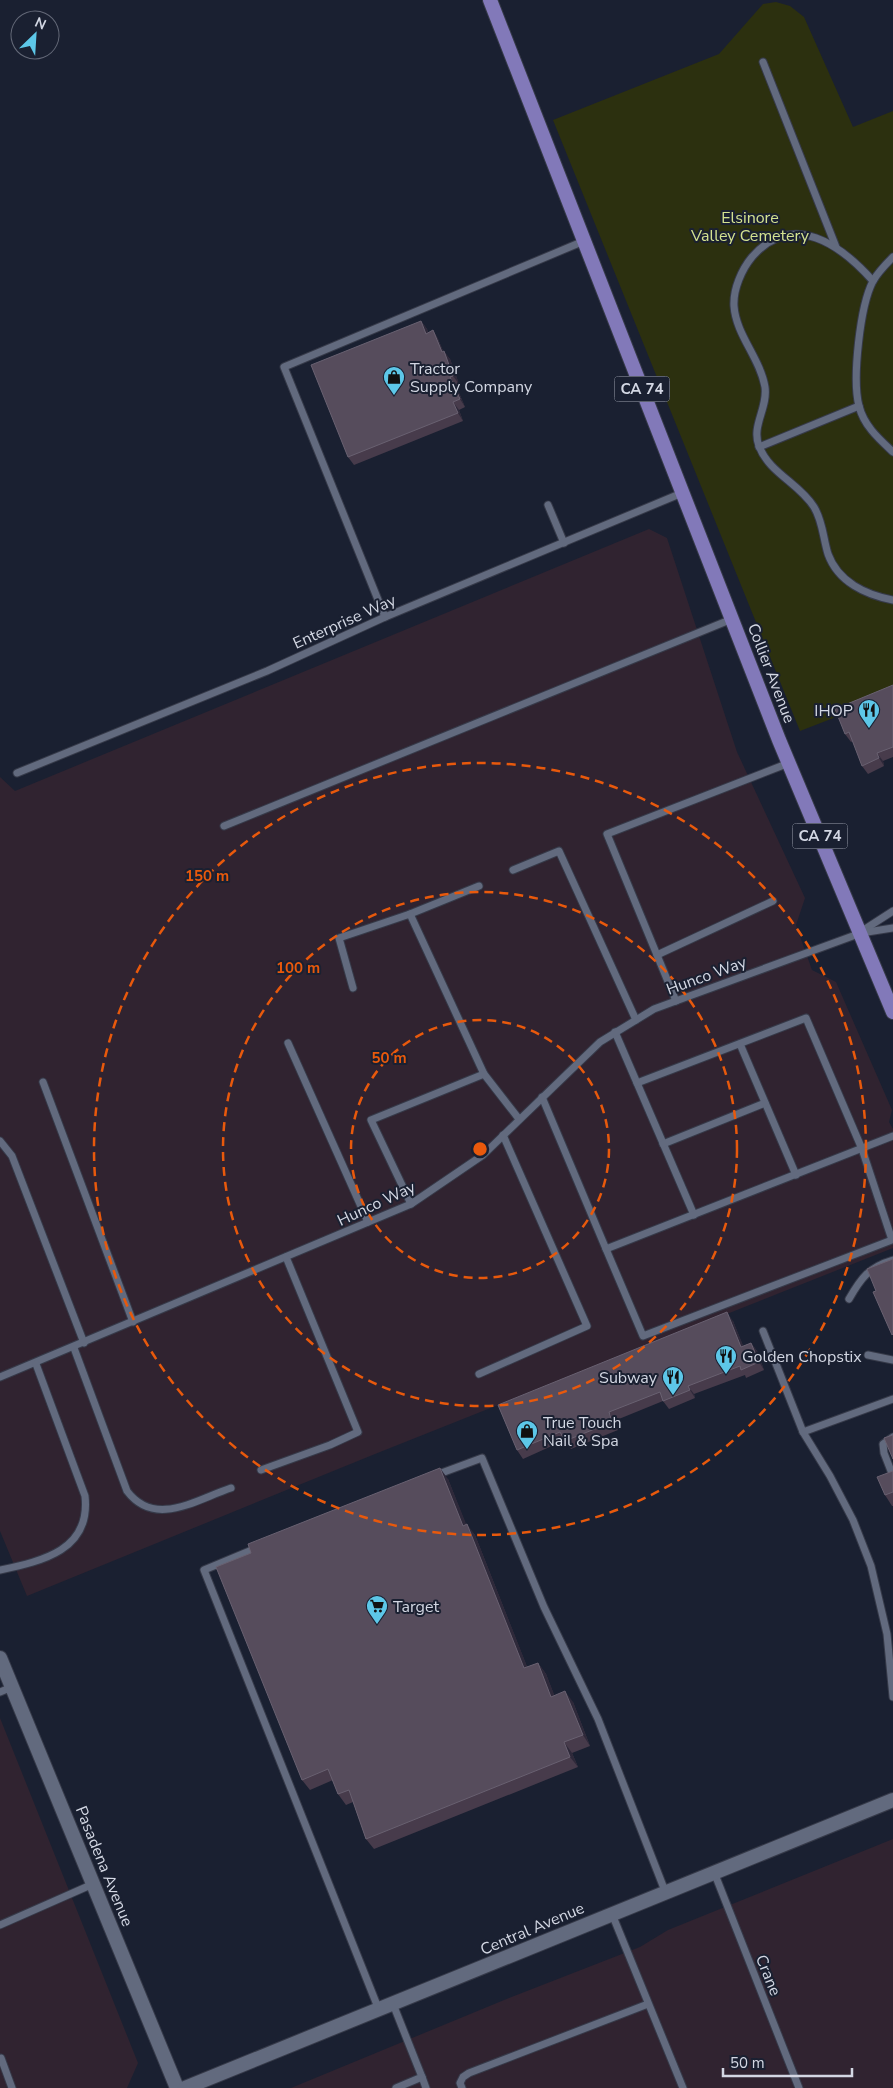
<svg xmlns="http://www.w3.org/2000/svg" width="893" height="2088" font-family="'Nunito Sans',sans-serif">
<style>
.industrial{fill:#302330}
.green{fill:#2c300f}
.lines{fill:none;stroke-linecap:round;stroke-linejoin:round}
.service-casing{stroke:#363a49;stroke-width:9}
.minor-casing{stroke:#363a49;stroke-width:16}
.primary-casing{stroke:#363a49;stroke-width:16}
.service{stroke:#626a7e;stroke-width:7}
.minor{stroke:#626a7e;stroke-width:14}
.primary{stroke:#8279b9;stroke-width:14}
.wall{fill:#473b4b}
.shaded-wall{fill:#2e293a}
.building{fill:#564c5c;stroke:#696171}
.ring{fill:none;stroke:#e8590c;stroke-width:2.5;stroke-dasharray:9 6}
.labels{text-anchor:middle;stroke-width:4;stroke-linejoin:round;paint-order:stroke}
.shield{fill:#1a2031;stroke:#9ca0ae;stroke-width:1}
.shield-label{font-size:15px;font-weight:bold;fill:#d3d7e3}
.park-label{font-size:16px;fill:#d4e290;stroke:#1a2031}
.poi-label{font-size:16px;fill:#d3d7e3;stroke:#1a2031;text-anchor:start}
.street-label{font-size:16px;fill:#d3d7e3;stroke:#1a2031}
.centre{fill:#e8590c;stroke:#1a2031;stroke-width:2.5}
.ring-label{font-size:15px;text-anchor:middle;font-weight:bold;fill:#e8590c;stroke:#1a2031;stroke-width:4;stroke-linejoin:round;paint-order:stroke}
</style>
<rect width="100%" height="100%" fill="#1a2031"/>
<g class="industrial">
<path d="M649,529l18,9 70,214 68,146 -9,27 16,45 24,12 56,128 -3,12 4,7v119l-518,206 -348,142 -27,-65v-754l15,14z"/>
<path d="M0,1718l138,345 -11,25h-127z"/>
<path d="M893,1839v249h-602l218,-90 131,-51 28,-17z"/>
</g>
<path class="green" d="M776,2l14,4 14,11 49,110 40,-16v584l-93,36 -247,-611 166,-66 44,-50z"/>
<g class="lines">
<g class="service-casing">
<g id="service">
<path d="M763,62l73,185"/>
<path d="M893,257c-7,7 -15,15 -20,24 -13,25 -21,98 -14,125 5,20 20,33 34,46"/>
<path d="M873,281c-32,-36 -80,-71 -121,-24 -10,12 -19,32 -18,49 2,29 26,52 31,81 3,21 -14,39 -6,59 10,27 40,37 55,61 9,15 9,31 14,47 10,28 38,41 65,46"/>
<path d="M759,447l100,-41"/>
<path d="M548,505l16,38"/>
<path d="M385,617l-101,-250 300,-126"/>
<path d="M17,773l250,-102 118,-54 297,-124"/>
<path d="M224,826l508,-207"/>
<path d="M513,870l46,-19 77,169"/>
<path d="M410,914l69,-28"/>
<path d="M862,931l31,-20"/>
<path d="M657,955l116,-54"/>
<path d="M353,988l-14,-50 71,-24 74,160 35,45"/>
<path d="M676,1001l-69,-167 182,-71"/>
<path d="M615,1032l79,183"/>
<path d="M288,1043l80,179"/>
<path d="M740,1044l56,131"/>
<path d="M43,1082l90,240"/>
<path d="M542,1097l64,152 287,-113"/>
<path d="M0,1141l12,15 72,187"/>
<path d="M663,1144l102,-41"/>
<path d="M411,1204l-40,-84 113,-46"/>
<path d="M606,1249l37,87 249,-96 -30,-91 -56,-131 -169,65"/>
<path d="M849,1299c12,-21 20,-32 44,-39"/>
<path d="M763,1331l40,101 27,44 23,44 18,46 16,68 6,63"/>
<path d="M74,1348l53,143c28,37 68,9 104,-3"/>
<path d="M868,1355l25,5"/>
<path d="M479,1374l108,-48 -84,-191"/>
<path d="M0,1377l411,-173 72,-49 117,-113 54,-33 207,-76 32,-5"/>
<path d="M803,1432l90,-33"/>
<path d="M893,1437l-10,7 1,9 9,23"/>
<path d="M261,1470l69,-25 28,-13 -72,-175"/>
<path d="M436,1475l46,-17 62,149 54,112 67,172"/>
<path d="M259,1547l-55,23 175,440"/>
<path d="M0,1570c43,-9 91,-20 85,-74l-49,-132"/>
<path d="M0,1692l12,-5"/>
<path d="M714,1872l85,216"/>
<path d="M612,1914l71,174"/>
<path d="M0,1925l93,-41"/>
<path d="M393,2004l29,73 -26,11"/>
<path d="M1,2058l11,30"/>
<path d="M422,2077l4,11"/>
<path d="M462,2088l-2,-5 3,-6 6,-4 179,-69"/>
</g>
</g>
<g class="minor-casing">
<g id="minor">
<path d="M0,1658l177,430"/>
<path d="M185,2088l708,-288"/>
</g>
</g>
<g class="primary-casing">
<path id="primary" d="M490,0l289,740 114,272"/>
</g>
<use href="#service" class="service"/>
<use href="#minor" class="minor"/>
<use href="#primary" class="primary"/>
</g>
<g class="wall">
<path d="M421,321l6,8 1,4 5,-3 5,9 5,12 7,8 9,25 -3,2 9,21 -6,3 4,11 -109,44 -6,-8z"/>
<path d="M893,685v72l-10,4 1,5 -16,8 -6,-8 -9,-25 -2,1 -6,-8z"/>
<path d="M733,1321l10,25 8,-3 6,8 7,19 -18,8 -1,-3 -51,19 1,4 -26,11 -6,-8 -49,20 4,9 -47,19 -6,-9 -42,19 -6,-9z"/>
<path d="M893,1471v35h-1l-7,-11z"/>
<path d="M448,1479l18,46 9,10 52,132 11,-4 8,11 8,21 19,7 17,44 -18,7 6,14 -204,82 -8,-10 -13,-37 -7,3 -8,-11 -5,-14 -23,10 -8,-10z"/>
</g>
<g class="shaded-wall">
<path d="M421,321l6,8 5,13 -6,-8z"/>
<path d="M433,330l5,9 9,21 -5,-8z"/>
<path d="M444,351l6,8 9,25 -6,-8z"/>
<path d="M450,377l6,9 9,21 -5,-8z"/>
<path d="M453,402l6,8 4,11 -5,-8z"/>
<path d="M877,753l6,8 1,5 -5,-8z"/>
<path d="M727,1312l6,9 14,34 -6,-8z"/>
<path d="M751,1343l6,8 7,19 -5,-8z"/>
<path d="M688,1386l6,8 1,4 -5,-8z"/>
<path d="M609,1412l5,9 4,9 -6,-8z"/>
<path d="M440,1468l8,11 23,57 -8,-10z"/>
<path d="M467,1524l8,11 57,144 -8,-11z"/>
<path d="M538,1663l8,11 13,33 -8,-10z"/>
<path d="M565,1691l8,11 17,44 -7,-11z"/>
<path d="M564,1742l8,11 6,14 -8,-10z"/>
</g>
<g class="building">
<path d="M421,321l5,13 7,-4 9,22 2,-1 9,25 -3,1 10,22 -7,3 5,11 -110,44 -37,-92z"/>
<path d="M893,685v62l-16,6 2,5 -17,8 -13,-34 -4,2 -10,-25z"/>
<path d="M893,1259v75l-1,1 -19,-43 3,-1 -9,-22z"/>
<path d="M727,1312l14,35 10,-4 8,19 -18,8 -1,-4 -52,20 2,4 -27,11 -3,-9 -51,20 3,10 -47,19 -5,-9 -43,18 -19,-45z"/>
<path d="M893,1435v24l-9,-21z"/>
<path d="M440,1468l23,58 4,-2 57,144 14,-5 13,34 14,-6 18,44 -19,7 6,15 -204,82 -17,-49 -11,4 -10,-25 -26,11 -86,-213 35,-14 -3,-9z"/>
<path d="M893,1471v21l-8,3 -8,-18z"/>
</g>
<g class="ring">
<circle cx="480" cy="1149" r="129"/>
<circle cx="480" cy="1149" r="257"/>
<circle cx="480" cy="1149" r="386"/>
</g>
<defs>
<g id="shop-pin" transform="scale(1.125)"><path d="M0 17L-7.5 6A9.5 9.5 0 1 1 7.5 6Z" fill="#5dc7e8" stroke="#1a2031"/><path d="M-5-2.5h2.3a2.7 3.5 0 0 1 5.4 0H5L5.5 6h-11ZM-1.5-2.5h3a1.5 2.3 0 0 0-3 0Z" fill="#111"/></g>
<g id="restaurant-pin" transform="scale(1.125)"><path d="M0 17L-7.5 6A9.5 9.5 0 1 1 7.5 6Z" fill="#5dc7e8" stroke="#1a2031"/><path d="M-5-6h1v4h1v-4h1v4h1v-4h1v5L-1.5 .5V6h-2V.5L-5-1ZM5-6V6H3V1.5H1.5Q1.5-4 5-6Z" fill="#111"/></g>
<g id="supermarket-pin" transform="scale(1.125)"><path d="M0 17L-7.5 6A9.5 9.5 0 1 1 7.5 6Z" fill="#5dc7e8" stroke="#1a2031"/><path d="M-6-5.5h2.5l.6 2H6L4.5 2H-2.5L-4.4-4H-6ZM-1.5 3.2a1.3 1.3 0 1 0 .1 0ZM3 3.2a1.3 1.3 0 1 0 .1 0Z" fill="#111"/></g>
</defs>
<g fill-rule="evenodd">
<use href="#shop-pin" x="394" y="377"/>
<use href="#restaurant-pin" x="869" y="710"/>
<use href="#restaurant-pin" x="726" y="1356"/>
<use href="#restaurant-pin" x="673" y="1377"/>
<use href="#shop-pin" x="527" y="1431"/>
<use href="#supermarket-pin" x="377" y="1606"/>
</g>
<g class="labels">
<g class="shield">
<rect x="614.5" y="376.5" width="55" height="25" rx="4"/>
<rect x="792.5" y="823.5" width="55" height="25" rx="4"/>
</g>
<g class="shield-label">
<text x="642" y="394">CA 74</text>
<text x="820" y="841">CA 74</text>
</g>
<g class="park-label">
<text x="750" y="223">Elsinore<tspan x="750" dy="18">Valley Cemetery</tspan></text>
</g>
<g class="poi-label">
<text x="410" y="374">Tractor<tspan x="410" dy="18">Supply Company</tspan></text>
<text x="853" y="716" text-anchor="end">IHOP</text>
<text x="742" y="1362">Golden Chopstix</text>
<text x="657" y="1383" text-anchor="end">Subway</text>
<text x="543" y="1428">True Touch<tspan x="543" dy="18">Nail &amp; Spa</tspan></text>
<text x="393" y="1612">Target</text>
</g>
<g class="street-label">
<text transform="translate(344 621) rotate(-24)" y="6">Enterprise Way</text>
<text transform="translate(772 673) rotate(69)" y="6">Collier Avenue</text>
<text transform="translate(706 975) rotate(-20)" y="6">Hunco Way</text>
<text transform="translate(376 1203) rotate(-25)" y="6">Hunco Way</text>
<text transform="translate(105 1866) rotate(68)" y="6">Pasadena Avenue</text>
<text transform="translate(532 1928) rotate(-23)" y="6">Central Avenue</text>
<text transform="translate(769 1975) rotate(68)" y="6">Crane</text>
</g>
</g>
<circle cx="480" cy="1149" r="8" class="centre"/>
<g class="ring-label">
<text x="207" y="881">150 m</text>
<text x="298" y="973">100 m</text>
<text x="389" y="1063">50 m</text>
</g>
<g transform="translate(35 35) rotate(25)"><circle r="24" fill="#1a2031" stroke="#646978"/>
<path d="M0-4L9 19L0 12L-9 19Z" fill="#5dc7e8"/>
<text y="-8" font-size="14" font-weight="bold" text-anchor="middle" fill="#d3d7e3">N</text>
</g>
<path d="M723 2068v8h129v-8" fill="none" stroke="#d3d7e3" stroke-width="2.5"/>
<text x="730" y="2068" font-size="15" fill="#d3d7e3" stroke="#1a2031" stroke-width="4" paint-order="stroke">50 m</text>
</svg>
